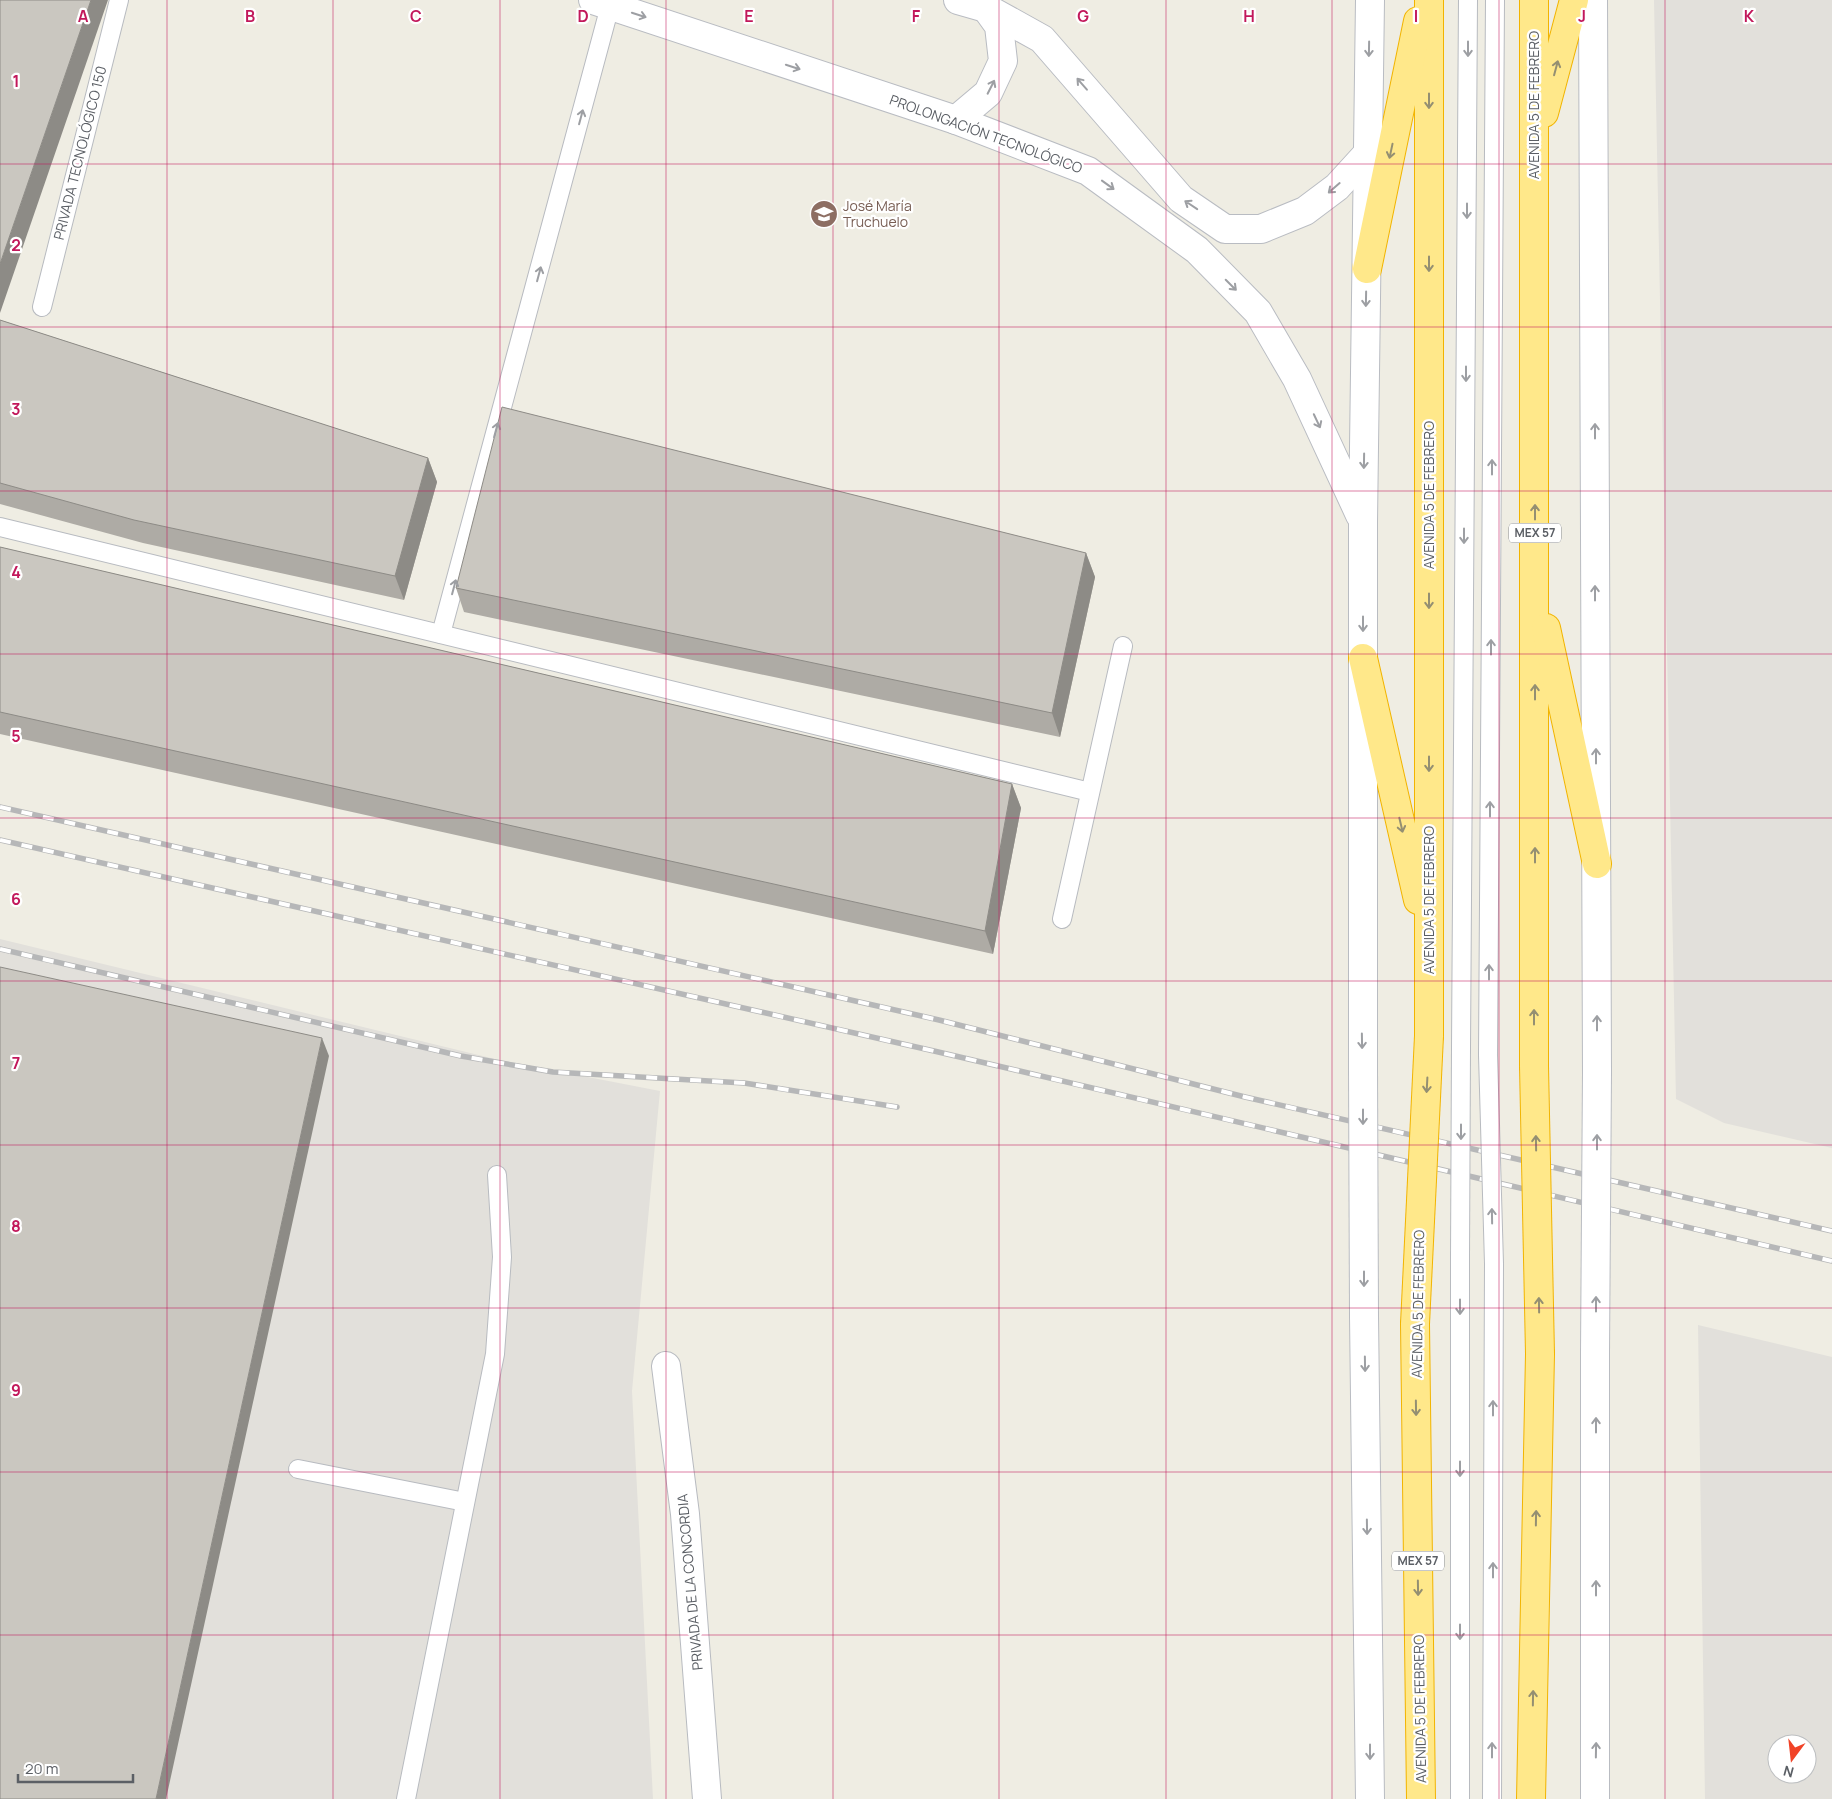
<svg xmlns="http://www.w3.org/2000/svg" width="1832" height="1799" font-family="Manrope,sans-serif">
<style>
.industrial{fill:#e2e0db;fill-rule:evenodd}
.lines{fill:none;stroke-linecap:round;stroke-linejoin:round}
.lane-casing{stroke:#b8bbc0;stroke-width:20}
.street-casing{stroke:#b8bbc0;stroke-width:30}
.secondary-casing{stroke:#b9bcc2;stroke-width:30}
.highway-casing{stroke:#f2b400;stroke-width:30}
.lane{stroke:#fff;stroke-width:18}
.street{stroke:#fff;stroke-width:28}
.secondary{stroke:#fff;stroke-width:28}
.highway{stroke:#ffe88a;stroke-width:28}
.rail-casing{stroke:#b6b7b8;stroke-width:5.5}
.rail{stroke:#fff;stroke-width:4;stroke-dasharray:11;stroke-linecap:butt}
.lane-bridge-casing{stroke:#b8bbc0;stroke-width:20;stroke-linecap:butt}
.secondary-bridge-casing{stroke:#b9bcc2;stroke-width:30;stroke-linecap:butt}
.highway-bridge-casing{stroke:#f2b400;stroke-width:30;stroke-linecap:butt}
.lane-bridge{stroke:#fff;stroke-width:18}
.secondary-bridge{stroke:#fff;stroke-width:28}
.highway-bridge{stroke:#ffe88a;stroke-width:28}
.wall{fill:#aeaba5}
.shaded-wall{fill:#8d8b86}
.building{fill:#cac7c0;stroke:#8d8b86}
.oneway{stroke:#9d9fa3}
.oneway2{stroke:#948f72}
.grid{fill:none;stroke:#c2185b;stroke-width:1;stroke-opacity:0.55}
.labels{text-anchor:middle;stroke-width:4.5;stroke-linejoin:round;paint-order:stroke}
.shield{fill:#fff;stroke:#8c8f93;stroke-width:1}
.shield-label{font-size:12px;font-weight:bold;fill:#5b5f65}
.street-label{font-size:14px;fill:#5b5f65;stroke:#fff}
.education-label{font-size:14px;fill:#785e54;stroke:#fff;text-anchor:start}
.grid-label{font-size:16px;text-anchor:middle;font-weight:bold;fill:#c2185b;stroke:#fff;stroke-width:4.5;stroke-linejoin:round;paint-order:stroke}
</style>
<rect width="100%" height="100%" fill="#efede3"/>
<g class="industrial">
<path d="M1654,0h178v1148l-108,-25 -48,-24z"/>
<path d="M0,939l495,120 165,32 -28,300 21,408h-653z"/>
<path d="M1698,1325l134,32v442h-127zM1777,1744h30v30h-30z"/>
</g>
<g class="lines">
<g class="lane-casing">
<g id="lane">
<path d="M42,307l77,-307"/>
<path d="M0,527l1090,265"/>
<path d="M441,634l169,-628"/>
<path d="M1062,919l61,-273"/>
<path d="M1461,1048l7,-1048"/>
<path d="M1488,1055l7,-1055"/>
<path d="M1460,1258v541"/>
<path d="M298,1469l167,33"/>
<path d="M406,1799l89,-445 7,-97 -5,-82"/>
<path d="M1492,1799l2,-535"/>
</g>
</g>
<g class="street-casing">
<path id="street" d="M666,1366l19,148 22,285"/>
</g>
<g class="secondary-casing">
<g id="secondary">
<path d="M593,0l363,120 132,51 109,79 61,62 39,67 63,136"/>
<path d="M958,0l28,8 56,31 139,160 44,30h36l44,-18 32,-24 31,-34"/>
<path d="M1593,0l4,1072"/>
<path d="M956,120l32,-27 15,-32 -4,-35 -13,-18"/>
<path d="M1363,1068v-546l7,-522"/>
<path d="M1364,1316l6,483"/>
<path d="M1595,1799v-446"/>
</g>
</g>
<g class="highway-casing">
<g id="highway">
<path d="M1429,0v1036"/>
<path d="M1534,0v1066"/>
<path d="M1544,113l30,-113"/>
<path d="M1367,269l51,-248"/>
<path d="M1546,628l51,236"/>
<path d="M1363,658l55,242"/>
<path d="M1415,1324l6,475"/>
<path d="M1531,1799l9,-445"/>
</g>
</g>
<use href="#lane" class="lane"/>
<use href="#street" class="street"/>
<use href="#secondary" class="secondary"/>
<use href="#highway" class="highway"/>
<g class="rail-casing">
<g id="rail">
<path d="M0,807l939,213 306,77 587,134"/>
<path d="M0,840l934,211 898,210"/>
<path d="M0,949l461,107 92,16 191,11 153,24"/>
</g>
</g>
<use href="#rail" class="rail"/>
<g class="lane-bridge-casing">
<g id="lane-bridge">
<path d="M1488,1055l6,209"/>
<path d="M1460,1258l1,-210"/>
</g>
</g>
<g class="secondary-bridge-casing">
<g id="secondary-bridge">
<path d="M1363,1068l1,248"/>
<path d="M1595,1353l2,-281"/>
</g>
</g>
<g class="highway-bridge-casing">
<g id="highway-bridge">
<path d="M1534,1066l6,288"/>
<path d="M1415,1324l14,-288"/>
</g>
</g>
<use href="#lane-bridge" class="lane-bridge"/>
<use href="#secondary-bridge" class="secondary-bridge"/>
<use href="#highway-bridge" class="highway-bridge"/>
</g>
<g class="wall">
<path d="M0,320l428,138 9,24 -33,118 -261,-57 -143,-39z"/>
<path d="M0,547l1012,237 9,24 -28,146 -993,-220z"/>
<path d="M1086,553l9,24 -35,160 -596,-125 -8,-24z"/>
</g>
<g class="shaded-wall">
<path d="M91,0h17l-108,313v-49z"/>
<path d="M428,458l9,24 -33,118 -9,-24z"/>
<path d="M1086,553l9,24 -35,160 -8,-24z"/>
<path d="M1012,784l9,24 -28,146 -8,-23z"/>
<path d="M322,1038l7,18 -163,743h-10z"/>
</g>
<g class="building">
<path d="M0,0h91l-91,264z"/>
<path d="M0,320l428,138 -33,118 -261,-56 -134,-37z"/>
<path d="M502,407l584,146 -34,160 -596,-125z"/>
<path d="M0,547l1012,237 -27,147 -985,-219z"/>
<path d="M0,967l322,71 -166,761h-156z"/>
</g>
<defs><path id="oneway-shaft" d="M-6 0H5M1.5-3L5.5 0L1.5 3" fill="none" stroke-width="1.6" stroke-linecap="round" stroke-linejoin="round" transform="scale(1.25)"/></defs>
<g class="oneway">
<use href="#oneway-shaft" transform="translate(639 15) rotate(18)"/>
<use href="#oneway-shaft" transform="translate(1369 49) rotate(91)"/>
<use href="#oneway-shaft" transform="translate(1468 49) rotate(90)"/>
<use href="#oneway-shaft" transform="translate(793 67) rotate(18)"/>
<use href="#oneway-shaft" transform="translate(1082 84) rotate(-131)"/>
<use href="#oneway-shaft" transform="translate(991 87) rotate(-63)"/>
<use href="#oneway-shaft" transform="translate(581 117) rotate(-75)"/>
<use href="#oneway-shaft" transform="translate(1108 185) rotate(36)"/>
<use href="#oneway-shaft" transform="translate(1334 188) rotate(139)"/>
<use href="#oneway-shaft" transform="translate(1191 205) rotate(-146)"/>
<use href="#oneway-shaft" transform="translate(1467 211) rotate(90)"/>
<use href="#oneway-shaft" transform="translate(539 274) rotate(-75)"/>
<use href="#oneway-shaft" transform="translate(1231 285) rotate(45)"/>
<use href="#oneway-shaft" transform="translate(1366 299) rotate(91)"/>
<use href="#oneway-shaft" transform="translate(1466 374) rotate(90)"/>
<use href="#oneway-shaft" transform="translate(1317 421) rotate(65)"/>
<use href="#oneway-shaft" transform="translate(496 430) rotate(-75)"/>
<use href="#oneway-shaft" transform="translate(1595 431) rotate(-90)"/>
<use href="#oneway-shaft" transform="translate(1364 461) rotate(91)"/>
<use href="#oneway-shaft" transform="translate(1492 467) rotate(-90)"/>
<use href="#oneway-shaft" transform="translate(1464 536) rotate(90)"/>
<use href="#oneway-shaft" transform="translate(454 587) rotate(-75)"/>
<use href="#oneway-shaft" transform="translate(1595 593) rotate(-90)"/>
<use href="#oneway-shaft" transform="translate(1363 624) rotate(90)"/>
<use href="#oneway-shaft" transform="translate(1491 647) rotate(-90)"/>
<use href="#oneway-shaft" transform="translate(1596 756) rotate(-90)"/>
<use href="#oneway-shaft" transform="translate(1490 809) rotate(-90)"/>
<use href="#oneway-shaft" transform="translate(1489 972) rotate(-90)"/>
<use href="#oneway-shaft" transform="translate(1597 1023) rotate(-90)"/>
<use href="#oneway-shaft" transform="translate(1362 1041) rotate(89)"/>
<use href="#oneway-shaft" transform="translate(1363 1117) rotate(90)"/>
<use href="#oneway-shaft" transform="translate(1461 1132) rotate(90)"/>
<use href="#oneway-shaft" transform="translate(1597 1142) rotate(-90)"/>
<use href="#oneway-shaft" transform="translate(1492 1216) rotate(-91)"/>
<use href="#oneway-shaft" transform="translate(1364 1279) rotate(90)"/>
<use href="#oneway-shaft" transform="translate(1596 1304) rotate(-90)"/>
<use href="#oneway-shaft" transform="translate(1460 1307) rotate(90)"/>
<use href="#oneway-shaft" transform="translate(1365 1364) rotate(89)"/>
<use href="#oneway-shaft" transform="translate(1493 1408) rotate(-90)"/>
<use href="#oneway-shaft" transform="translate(1596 1425) rotate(-90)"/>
<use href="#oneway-shaft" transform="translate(1460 1469) rotate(90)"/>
<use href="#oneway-shaft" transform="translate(1367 1527) rotate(89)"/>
<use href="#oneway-shaft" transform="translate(1493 1570) rotate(-90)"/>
<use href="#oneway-shaft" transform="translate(1596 1588) rotate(-90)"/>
<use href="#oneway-shaft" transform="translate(1460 1632) rotate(90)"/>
<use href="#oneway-shaft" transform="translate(1492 1750) rotate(-90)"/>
<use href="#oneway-shaft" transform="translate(1596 1750) rotate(-89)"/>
<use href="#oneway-shaft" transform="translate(1370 1752) rotate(90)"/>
</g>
<g class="oneway2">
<use href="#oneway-shaft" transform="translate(1556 68) rotate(-75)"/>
<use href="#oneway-shaft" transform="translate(1429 101) rotate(90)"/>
<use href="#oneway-shaft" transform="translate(1391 151) rotate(102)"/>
<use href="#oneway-shaft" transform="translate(1429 264) rotate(90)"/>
<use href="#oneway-shaft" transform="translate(1535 512) rotate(-90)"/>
<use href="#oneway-shaft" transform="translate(1429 601) rotate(90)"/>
<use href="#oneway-shaft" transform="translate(1535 692) rotate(-90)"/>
<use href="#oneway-shaft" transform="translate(1429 764) rotate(90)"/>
<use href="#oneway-shaft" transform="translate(1401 825) rotate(77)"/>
<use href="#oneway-shaft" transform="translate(1535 855) rotate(-90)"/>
<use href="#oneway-shaft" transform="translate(1534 1017) rotate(-90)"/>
<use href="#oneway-shaft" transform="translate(1427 1085) rotate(93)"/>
<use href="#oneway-shaft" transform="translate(1536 1143) rotate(-91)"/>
<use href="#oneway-shaft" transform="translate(1539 1305) rotate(-91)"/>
<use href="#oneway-shaft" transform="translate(1416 1408) rotate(89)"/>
<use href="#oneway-shaft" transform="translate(1536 1518) rotate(-89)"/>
<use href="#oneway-shaft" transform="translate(1418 1588) rotate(89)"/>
<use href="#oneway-shaft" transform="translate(1533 1698) rotate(-89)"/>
</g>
<path class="grid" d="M167,0v1799M333,0v1799M500,0v1799M666,0v1799M833,0v1799M999,0v1799M1166,0v1799M1332,0v1799M1499,0v1799M1665,0v1799M0,164h1832M0,327h1832M0,491h1832M0,654h1832M0,818h1832M0,981h1832M0,1145h1832M0,1308h1832M0,1472h1832M0,1635h1832"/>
<defs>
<g id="school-disc" transform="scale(1.4375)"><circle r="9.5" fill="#8d6e63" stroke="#fff"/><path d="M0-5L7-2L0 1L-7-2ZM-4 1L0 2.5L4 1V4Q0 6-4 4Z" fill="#fff"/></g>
</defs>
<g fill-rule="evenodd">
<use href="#school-disc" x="824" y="214"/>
</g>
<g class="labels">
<g class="shield">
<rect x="1509" y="523.5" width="52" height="19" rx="4"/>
<rect x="1392" y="1551.5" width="52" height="19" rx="4"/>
</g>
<g class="shield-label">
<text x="1535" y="537">MEX 57</text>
<text x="1418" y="1565">MEX 57</text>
</g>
<g class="street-label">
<text transform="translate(1534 105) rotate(-90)" y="5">AVENIDA 5 DE FEBRERO</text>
<text transform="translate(986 134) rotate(20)" y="5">PROLONGACIÓN TECNOLÓGICO</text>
<text transform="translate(80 153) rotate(-76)" y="5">PRIVADA TECNOLÓGICO 150</text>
<text transform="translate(1429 495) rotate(-90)" y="5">AVENIDA 5 DE FEBRERO</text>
<text transform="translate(1429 900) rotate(-90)" y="5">AVENIDA 5 DE FEBRERO</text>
<text transform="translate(1418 1304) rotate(-89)" y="5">AVENIDA 5 DE FEBRERO</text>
<text transform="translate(690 1582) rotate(-95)" y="5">PRIVADA DE LA CONCORDIA</text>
<text transform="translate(1420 1709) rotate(-91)" y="5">AVENIDA 5 DE FEBRERO</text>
</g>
<g class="education-label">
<text x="843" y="211">José María<tspan x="843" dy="16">Truchuelo</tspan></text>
</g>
</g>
<g class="grid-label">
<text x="83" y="22">A</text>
<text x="250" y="22">B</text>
<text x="416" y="22">C</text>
<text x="583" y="22">D</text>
<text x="749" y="22">E</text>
<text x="916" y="22">F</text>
<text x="1083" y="22">G</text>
<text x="1249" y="22">H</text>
<text x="1416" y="22">I</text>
<text x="1582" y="22">J</text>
<text x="1749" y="22">K</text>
<text x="16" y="87">1</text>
<text x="16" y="251">2</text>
<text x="16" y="415">3</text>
<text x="16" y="578">4</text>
<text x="16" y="742">5</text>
<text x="16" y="905">6</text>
<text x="16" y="1069">7</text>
<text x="16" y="1232">8</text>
<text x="16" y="1396">9</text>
</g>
<g transform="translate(1792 1759) rotate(195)"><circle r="24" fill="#ffffff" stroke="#bdbfc1"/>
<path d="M0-4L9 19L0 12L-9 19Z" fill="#f14327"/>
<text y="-8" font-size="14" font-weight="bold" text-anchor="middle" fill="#5b5f65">N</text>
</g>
<path d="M18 1774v8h115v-8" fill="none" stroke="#5b5f65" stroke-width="2.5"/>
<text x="25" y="1774" font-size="15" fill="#5b5f65" stroke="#ffffff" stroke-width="4" paint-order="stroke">20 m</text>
</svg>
